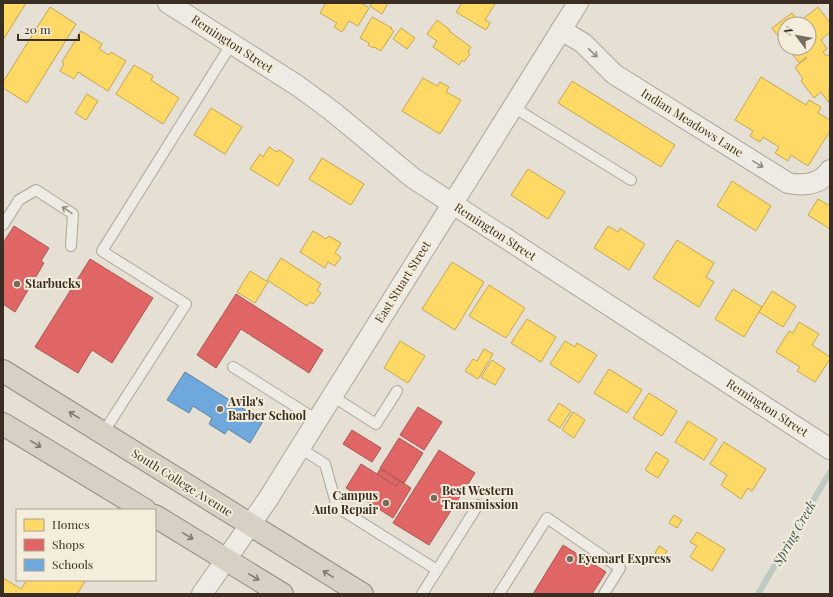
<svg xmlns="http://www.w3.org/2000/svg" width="833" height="597" font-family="'Playfair Display',serif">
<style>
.homes{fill:#ffd966;stroke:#c4a652}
.shops{fill:#e06666;stroke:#ae5552}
.schools{fill:#6fa8dc;stroke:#5f83a4}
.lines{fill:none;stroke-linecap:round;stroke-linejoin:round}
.stream{stroke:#bdcac2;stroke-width:6}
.lane-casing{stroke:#aba59b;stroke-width:12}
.street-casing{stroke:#aba59b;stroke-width:22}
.highway-casing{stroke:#908b82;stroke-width:24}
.lane{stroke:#eeebe4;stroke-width:10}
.street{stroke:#eeebe4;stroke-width:20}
.highway{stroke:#d7d0c5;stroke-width:22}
.oneway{stroke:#948c84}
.oneway2{stroke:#81776c}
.poi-dot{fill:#766c61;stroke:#f4eddb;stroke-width:1.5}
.labels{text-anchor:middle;stroke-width:4;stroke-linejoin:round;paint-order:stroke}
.street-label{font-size:12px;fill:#3a2e23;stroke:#f4eddb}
.poi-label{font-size:12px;font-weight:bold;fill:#3a2e23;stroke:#f4eddb;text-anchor:start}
.water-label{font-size:13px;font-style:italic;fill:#345856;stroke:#f4eddb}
</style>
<rect width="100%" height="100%" fill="#e5e0d3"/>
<g class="homes">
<path d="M3,3h23l-23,37z"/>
<path d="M326,3h35l8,5 -11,18 -9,-5 -7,11 -8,-5 3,-4 -17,-10z"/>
<path d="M372,3h16l-6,11 -12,-8z"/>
<path d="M462,3h31l2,1 -10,16 5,3 -4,7 -30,-18z"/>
<path d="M50,7l26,17 -49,79 -24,-15v-6z"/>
<path d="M818,7l12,16v9l-9,8 6,9 -4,3 3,4 4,-2 -1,49 -8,-11 -7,6 -13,-17 2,-2 -8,-12 12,-9 -1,-1 -7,6 -11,-15h21v-24h-24v21l-13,-17 20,-15 7,9z"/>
<path d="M372,17l20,11 -1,1 3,2 -13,20 -7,-4 -1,1 -5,-3 1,-2 -9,-5z"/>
<path d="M437,20l13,10 -1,1 22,16 -3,5 2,2 -6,8 -2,-2 -3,5 -26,-18 4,-6 -10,-7z"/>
<path d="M401,28l14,10 -8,11 -14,-10z"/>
<path d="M81,31l21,13 -3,5 10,6 2,-3 15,9 -18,30 -30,-19 -4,7 -14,-8 4,-7 -2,-2z"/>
<path d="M134,65l19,11 -2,4 28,18 -16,26 -47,-30z"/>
<path d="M761,77l45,28 3,-5 12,7 -3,6 12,7v11l-22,35 -17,-11 -3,6 -13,-8 4,-6 -16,-10 -3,5 -10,-6 3,-5 -18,-11z"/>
<path d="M423,78l14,8 3,-4 9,5 -3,5 15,8 -21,34 -38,-23z"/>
<path d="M572,81l103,64 -14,22 -103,-64z"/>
<path d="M87,94l11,7 -12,19 -11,-7z"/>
<path d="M211,108l31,19 -17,27 -31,-19z"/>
<path d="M269,147l8,5 2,-2 15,10 -16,26 -28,-17 10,-15 3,3z"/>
<path d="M322,158l42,26 -13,21 -42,-26z"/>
<path d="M528,169l37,23 -17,27 -37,-24z"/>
<path d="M732,181l39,25 -15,25 -39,-25z"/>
<path d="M818,199l12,7v23l-22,-14z"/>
<path d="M608,226l10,6 2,-4 25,16 -16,26 -35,-22z"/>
<path d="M313,231l13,8 3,-3 12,7 -6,10 6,4 -6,9 -7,-4 -3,6 -25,-16z"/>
<path d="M677,240l37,23 -8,14 8,5 -15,25 -46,-29z"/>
<path d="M281,258l40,26 -4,6 4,3 -8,11 -3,-2 -3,4 -40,-26z"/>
<path d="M452,262l32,20 -29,48 -33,-21z"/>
<path d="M250,271l18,11 -13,21 -18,-11z"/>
<path d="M489,285l36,23 -19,30 -37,-22z"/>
<path d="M733,289l29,18 -18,30 -29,-18z"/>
<path d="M772,291l24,15 -13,21 -24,-15z"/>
<path d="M527,319l29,18 -15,25 -30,-19z"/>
<path d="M799,322l20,12 -7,11 18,12v2l-15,23 -18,-11 3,-4 -24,-15 13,-21 4,2z"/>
<path d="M400,341l25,15 -17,27 -24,-15z"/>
<path d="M565,341l10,6 2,-4 20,12 -18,28 -29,-19z"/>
<path d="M484,349l9,5 -15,25 -13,-8 8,-12 4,2z"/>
<path d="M492,360l13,9 -10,16 -14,-8z"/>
<path d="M609,369l33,21 -15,23 -33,-20z"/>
<path d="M649,393l28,18 -15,25 -29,-18z"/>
<path d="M559,403l12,8 -11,17 -12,-8z"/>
<path d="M573,412l12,8 -11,18 -12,-8z"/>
<path d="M688,421l29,18 -13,21 -29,-18z"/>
<path d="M724,442l42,27 -14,22 -4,-3 -7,11 -20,-14 6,-10 -17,-11z"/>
<path d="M656,452l13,8 -11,18 -13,-8z"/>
<path d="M674,515l8,5 -5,8 -8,-5z"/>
<path d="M697,532l28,17 -13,22 -22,-14 7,-11 -7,-4z"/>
<path d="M659,546l8,5 -4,7 -8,-5z"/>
<path d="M3,578l18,11 6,-9h59l-9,14h-74z"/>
</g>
<g class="shops">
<path d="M14,226l35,22 -8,13 3,2 -29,49 -12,-8v-61z"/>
<path d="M90,259l63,39 -41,65 -20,-13 -14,23 -43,-26z"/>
<path d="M236,294l87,56 -14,23 -68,-44 -25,39 -19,-13z"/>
<path d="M418,407l24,15 -18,28 -24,-15z"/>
<path d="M352,430l29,18 -9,14 -29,-18z"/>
<path d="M399,438l24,15 -19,30 -24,-15z"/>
<path d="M439,450l36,23 -46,72 -36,-22z"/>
<path d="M361,464l35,22 4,-5 11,7 -18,30 -47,-30z"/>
<path d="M380,469l20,12 -4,5 -19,-12z"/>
<path d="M563,545l43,27 -14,22h-59z"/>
</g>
<path class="schools" d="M185,372l78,49 -13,22 -22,-14 -3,5 -16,-10 3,-6 -19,-12 -4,7 -22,-13z"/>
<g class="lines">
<path class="stream" d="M758,594l72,-122"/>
<g class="lane-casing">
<g id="lane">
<path d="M513,107l118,73"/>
<path d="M3,225l16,-25 17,-10 37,24 -2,32"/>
<path d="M233,367l84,53"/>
<path d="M332,396l44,28 21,-33"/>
<path d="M103,433l83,-129 -84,-53 130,-208"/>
<path d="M300,448l25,16 12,43 100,63"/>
<path d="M422,594l56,-89"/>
<path d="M499,594l48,-76 73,50 -16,26"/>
</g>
</g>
<g class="street-casing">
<g id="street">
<path d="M168,3l130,83 34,25 81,67 417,271"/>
<path d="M561,30l22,13 31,31 174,109c15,3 32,2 42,-13"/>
<path d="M202,594l66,-95 310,-496"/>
</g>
</g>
<g class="highway-casing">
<g id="highway">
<path d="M3,371l359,223"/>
<path d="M3,424l142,86"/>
<path d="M155,516l127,78"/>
</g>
</g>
<use href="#lane" class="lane"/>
<use href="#street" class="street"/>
<use href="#highway" class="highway"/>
</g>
<defs><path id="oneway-shaft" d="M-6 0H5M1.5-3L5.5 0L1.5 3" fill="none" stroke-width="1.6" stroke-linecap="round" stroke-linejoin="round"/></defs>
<g class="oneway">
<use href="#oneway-shaft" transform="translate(593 53) rotate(44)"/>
<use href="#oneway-shaft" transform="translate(758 164) rotate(32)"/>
<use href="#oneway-shaft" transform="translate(67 210) rotate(-146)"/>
</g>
<g class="oneway2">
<use href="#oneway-shaft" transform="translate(74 415) rotate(-148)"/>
<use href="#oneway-shaft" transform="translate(36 444) rotate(31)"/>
<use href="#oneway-shaft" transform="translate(188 536) rotate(31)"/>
<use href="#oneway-shaft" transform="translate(328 574) rotate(-148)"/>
<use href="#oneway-shaft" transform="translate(254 577) rotate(31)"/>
</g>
<g class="poi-dot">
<circle cx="17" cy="284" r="4"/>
<circle cx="220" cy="409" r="4"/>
<circle cx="434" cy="498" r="4"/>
<circle cx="386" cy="503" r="4"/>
<circle cx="570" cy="559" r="4"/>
</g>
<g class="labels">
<g class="street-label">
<text transform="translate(232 44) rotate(33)" y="4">Remington Street</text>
<text transform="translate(692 123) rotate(32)" y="4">Indian Meadows Lane</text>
<text transform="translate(495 232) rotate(33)" y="4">Remington Street</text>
<text transform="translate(403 282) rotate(-58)" y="4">East Stuart Street</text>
<text transform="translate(767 408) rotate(33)" y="4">Remington Street</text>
<text transform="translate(182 483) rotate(32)" y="4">South College Avenue</text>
</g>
<g class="poi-label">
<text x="25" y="288">Starbucks</text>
<text x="228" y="406">Avila's<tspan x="228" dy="14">Barber School</tspan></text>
<text x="442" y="495">Best Western<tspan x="442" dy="14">Transmission</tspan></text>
<text x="378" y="500" text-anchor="end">Campus<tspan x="378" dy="14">Auto Repair</tspan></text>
<text x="578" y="563">Eyemart Express</text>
</g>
<g class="water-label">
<text transform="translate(794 533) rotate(-60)" y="5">Spring Creek</text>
</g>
</g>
<rect width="833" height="597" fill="none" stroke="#3a2e23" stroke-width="8"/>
<rect x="16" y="509" width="140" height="72" fill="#f4eddb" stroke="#aaa191"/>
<rect x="24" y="519" width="20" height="12" fill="#ffd966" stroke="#aaa191"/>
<text x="52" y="529" font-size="12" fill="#3a2e23">Homes</text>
<rect x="24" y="539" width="20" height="12" fill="#e06666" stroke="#aaa191"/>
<text x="52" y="549" font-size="12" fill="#3a2e23">Shops</text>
<rect x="24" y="559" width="20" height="12" fill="#6fa8dc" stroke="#aaa191"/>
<text x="52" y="569" font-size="12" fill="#3a2e23">Schools</text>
<g transform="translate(797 36) rotate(302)"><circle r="19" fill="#f4eddb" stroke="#aaa191"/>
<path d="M0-3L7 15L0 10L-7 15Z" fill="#766c61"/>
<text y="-6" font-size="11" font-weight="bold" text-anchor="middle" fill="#3a2e23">N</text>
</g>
<path d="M18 34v6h61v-6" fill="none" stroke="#3a2e23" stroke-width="2"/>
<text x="24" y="34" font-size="12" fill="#3a2e23" stroke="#f4eddb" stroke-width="3" paint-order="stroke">20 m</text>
</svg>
